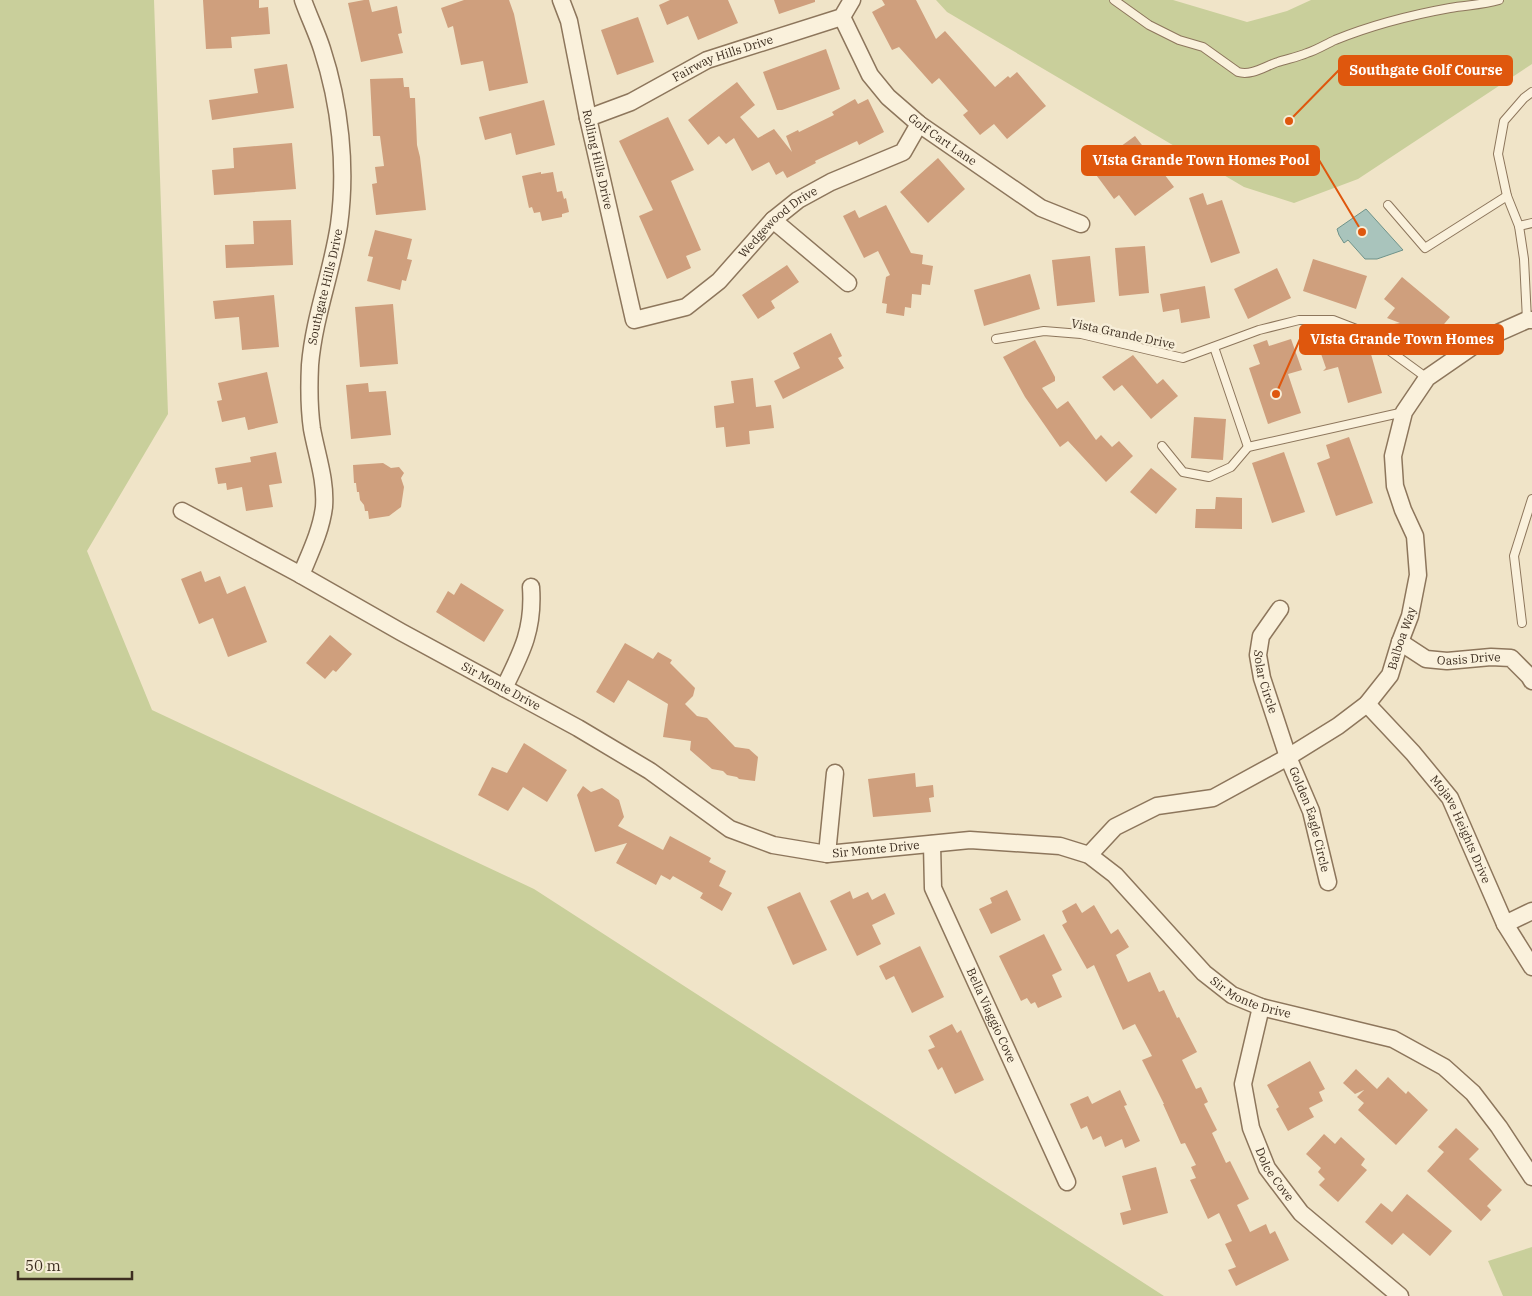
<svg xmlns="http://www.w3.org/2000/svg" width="1532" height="1296" font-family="'IBM Plex Serif',serif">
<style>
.green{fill:#c9cf9b}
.water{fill:#a9c4bc;stroke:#6f938a}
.building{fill:#cf9f7d}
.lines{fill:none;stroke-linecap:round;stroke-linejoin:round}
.lane-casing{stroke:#8d765c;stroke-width:10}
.street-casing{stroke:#8d765c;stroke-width:19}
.lane{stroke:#faf1dc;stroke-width:8}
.street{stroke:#faf1dc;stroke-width:16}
.labels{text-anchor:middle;stroke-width:5;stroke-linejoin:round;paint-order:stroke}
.street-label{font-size:12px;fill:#3d2e20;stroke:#f7eed8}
.leader{fill:none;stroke:#df570d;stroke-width:2}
.callout-dot{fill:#df570d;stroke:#f7eed8;stroke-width:2}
.callout{fill:#df570d;stroke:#df570d;stroke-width:2}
.callout-label{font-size:14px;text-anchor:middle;font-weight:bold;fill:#fff}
</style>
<rect width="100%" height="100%" fill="#f0e4c8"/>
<g class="green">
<path d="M0,0h154l14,414 -81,137 65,159 382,179 630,407h-1164z"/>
<path d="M936,0h237l74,22 40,-11 24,-11h221v64l-174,115 -64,24 -50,-16 -297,-175z"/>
<path d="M1532,1247v49h-29l-15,-35z"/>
</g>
<path class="water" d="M1366,209l37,41 -26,9h-12l-17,-19 -4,3 -5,-8 -2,-6z"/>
<g class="building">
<path d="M203,0h56v8l9,-1 2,27 -39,3 1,11 -26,1z"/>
<path d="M364,0h5l3,12 25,-6 5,27 -4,1 5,19 -42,9 -13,-59z"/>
<path d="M464,0h45l5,14 14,69 -39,8 -6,-30 -22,4 -8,-39 -5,2 -7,-20z"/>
<path d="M670,0h58l10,23 -40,17 -10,-24 -21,9 -8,-20z"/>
<path d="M774,0h41v2l-36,12z"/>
<path d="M882,0h34l20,39 9,-8 50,56 13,-11 2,2 7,-6 29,34 -39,33 -13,-15 -14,11 -17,-20 5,-4 -29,-33 -7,6 -33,-37 -7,3 -20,-38 13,-7z"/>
<path d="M638,17l16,45 -37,13 -16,-45z"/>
<path d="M826,49l14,40 -58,21h-5l-14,-38z"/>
<path d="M287,64l7,44 -82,12 -3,-20 49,-7 -4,-24z"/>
<path d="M403,78l1,9h5l1,11h5l2,47 3,12 6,53 -50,5 -4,-31 5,-1 -2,-16 9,-1 -4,-30h-7l-3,-57z"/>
<path d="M737,82l18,23 -15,12 18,21 16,-9 18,23 -6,-16 12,-6 1,2 35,-17 -2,-3 23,-13 3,5 10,-5 16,33 -25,13 -2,-4 -42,20 1,2 -29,15 -4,-7 -7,4 -7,-13 -17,9 -18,-33 -8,6 -7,-8 -11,9 -20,-25z"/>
<path d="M544,100l11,45 -39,10 -5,-22 -26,7 -6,-23z"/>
<path d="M668,117l26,53 -23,11 30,69 -15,6 5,12 -24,11 -28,-63 14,-6 -34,-69z"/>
<path d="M1135,136l39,51 -39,29 -16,-21 -5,4 -23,-31z"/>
<path d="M292,143l4,46 -82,6 -2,-25 22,-2 -1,-20z"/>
<path d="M938,158l27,31 -37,34 -28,-31z"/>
<path d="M541,172v2l12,-2 4,20 5,-1 2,8 2,-1 3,14 -7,2v3l-20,4 -2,-9 -6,1 -2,-6 -3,1 -7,-32z"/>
<path d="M1203,193l4,12 15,-5 18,53 -29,10 -22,-65z"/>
<path d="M886,205l25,48 12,2 -1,9 11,2 -3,19 -8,-1 -1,11 -9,-1 -1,14 -6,-1 -1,9 -18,-3 1,-9 -5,-1 4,-26 4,-2 -12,-24 -14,7 -21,-42 12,-6 4,8z"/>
<path d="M291,220l2,45 -67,3 -1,-23 29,-1 -1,-23z"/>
<path d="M375,230l37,9 -5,20 5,1 -6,21 -4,-1 -2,10 -33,-9 6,-24 -5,-1z"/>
<path d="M1145,246l4,47 -30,3 -4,-48z"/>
<path d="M1090,256l5,46 -38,4 -5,-46z"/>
<path d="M1313,259l54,17 -11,33 -53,-18z"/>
<path d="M787,265l12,17 -28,19 4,7 -17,11 -16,-24z"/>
<path d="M1277,268l14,30 -43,21 -14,-30z"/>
<path d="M1030,274l10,35 -56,17 -10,-36z"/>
<path d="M1402,277l48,40 -16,19 -11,-10 -12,13 -17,-15 6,-1 -13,-5 8,-10 -11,-9z"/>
<path d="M1205,286l5,32 -29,5 -2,-14 -16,3 -3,-18z"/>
<path d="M274,295l5,52 -37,3 -3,-33 -24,2 -2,-18z"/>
<path d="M393,304l5,60 -38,3 -5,-60z"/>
<path d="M831,333l11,23 -4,2 6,10 -61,31 -9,-18 26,-13 -7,-15z"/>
<path d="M1357,336h3l3,12 6,-1 13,46 -34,10 -10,-36 -15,4 3,-3 -6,-17 11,-3 -2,-4 18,-5 -2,6 6,-8z"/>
<path d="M1291,339l11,31 -14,4 13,39 -33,11 -19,-56 11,-4 -7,-19 14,-5 2,6z"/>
<path d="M1035,340l20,37v4l-13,7 15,21 11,-8 28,39 5,-5 11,12 7,-6 14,15 -27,26 -38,-41 -8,6 -35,-50 -22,-40z"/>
<path d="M1133,355l24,29 6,-5 15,17 -27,23 -29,-34 -8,6 -12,-14z"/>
<path d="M267,372l11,51 -30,7 -3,-13 -23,5 -5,-21 5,-1 -4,-17z"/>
<path d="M753,378l3,29 15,-2 3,23 -25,3 1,13 -24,3 -2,-20 -8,1 -2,-22 20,-3 -3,-22z"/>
<path d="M368,383l1,9 17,-1 5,44 -40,4 -5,-54z"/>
<path d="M1194,417l32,2 -3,41 -32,-2z"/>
<path d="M1349,437l24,66 -37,13 -19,-53 13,-5 -4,-13z"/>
<path d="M276,452l6,31 -13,2 4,22 -27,4 -4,-24 -15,3 -1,-7 -8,1 -3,-16 36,-6 -1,-5z"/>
<path d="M1284,452l21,60 -33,11 -20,-60z"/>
<path d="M383,463l8,5 8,-1 5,6 -3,5 3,9 -3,20 -12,9 -20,3 -1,-8h-3l-1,-6 -4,-5 -1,-8h-2l-1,-9h-2l-1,-18z"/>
<path d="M1151,468l26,21 -21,25 -26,-22z"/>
<path d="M1216,497l26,1v31l-47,-1 1,-19h19z"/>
<path d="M201,571l4,11 15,-6 7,18 18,-8 22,56 -39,15 -15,-39 -14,6 -18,-45z"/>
<path d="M461,583l43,27 -20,32 -48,-30 12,-21 6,4z"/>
<path d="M330,635l22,19 -16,18 -3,-2 -8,9 -19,-16z"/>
<path d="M625,643l28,16 5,-7 14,8 -2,3 25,25 -2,8 -8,8 12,12 10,2 28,29 14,2 9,8 -3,24 -16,-2 -2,-2 -10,-2 -4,-4 -11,-2 -22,-19 1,-9 -28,-4 5,-33 -40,-24 -14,23 -18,-11z"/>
<path d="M524,743l43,27 -20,32 -24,-15 -15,24 -30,-16 14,-28 15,6z"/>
<path d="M915,773l1,14 17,-2 1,12 -5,1 2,14 -58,5 -5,-38z"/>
<path d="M583,786l8,6 11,-4 17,12 5,17 -6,9 45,24 7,-14 41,22 -2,4 17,9 -7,15 13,7 -10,18 -22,-13 3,-5 -30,-17 -3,4 -9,-5 -5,10 -40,-22 11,-20 -32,9 -18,-57z"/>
<path d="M1007,890l14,30 -30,14 -12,-25 13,-6 -2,-5z"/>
<path d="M850,891l3,8 15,-7 4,8 13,-7 10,21 -23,11 9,19 -24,12 -27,-55z"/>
<path d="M800,892l27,58 -34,15 -26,-58z"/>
<path d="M1076,903l6,10 12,-8 17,29 7,-5 11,18 -13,8 12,27 22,-10 9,20 5,-2 13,28 2,-1 18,35 -15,8 14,29 5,-2 7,15 -4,2 13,26 -5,3 14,30 4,-2 19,38 -12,6 13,27 16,-8 4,10 5,-3 14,29 -53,26 -8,-16 8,-3 -11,-23 7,-3 -13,-28 -11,6 -18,-39 6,-2 -5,-11 5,-2 -11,-22 -4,1 -18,-40h1l-22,-44 10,-4 -17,-32 -12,6 -29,-65 -7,4 -25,-44 5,-3 -5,-11z"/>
<path d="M1044,934l18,36 -10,5 10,22 -24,11 -3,-6 -4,2 -4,-6 -6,3 -22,-45z"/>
<path d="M920,946l24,51 -32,16 -18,-37 -8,4 -7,-14z"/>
<path d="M952,1024l5,9 4,-3 23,50 -29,14 -13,-27 -4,3 -10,-20 7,-3 -6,-11z"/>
<path d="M1310,1061l15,28 -6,3 4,9 -14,7 5,9 -26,14 -12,-22 3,-2 -12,-22z"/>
<path d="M1356,1069l21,20 11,-12 18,17 2,-3 20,19 -32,35 -38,-35 6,-7 -7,-6 7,-7 -9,4 -12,-11z"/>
<path d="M1120,1090l7,15 -3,1 16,35 -15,7 -3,-9 -17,8 -4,-11 -8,4 -6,-14 -6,3 -11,-25 18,-8 4,8z"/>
<path d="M1456,1128l23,21 -10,10 33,31 -15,16 4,4 -10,11 -54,-50 17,-19 -6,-5z"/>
<path d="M1324,1134l11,10 6,-7 24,22 -4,6 6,5 -29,32 -19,-17 6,-6 -7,-7 3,-4 -15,-14z"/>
<path d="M1156,1167l12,46 -45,12 -3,-12 11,-3 -9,-34z"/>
<path d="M1407,1194l45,37 -22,25 -27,-23 -11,12 -27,-23 16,-19 11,9z"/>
</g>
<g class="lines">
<g class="lane-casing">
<g id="lane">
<path d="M1114,0l35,25 30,15 24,7 35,25c14,4 27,-6 40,-10 9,-3 20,-5 29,-9 10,-3 19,-9 28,-13 37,-15 76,-25 115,-32 16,-3 33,-3 49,-8"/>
<path d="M1388,205l37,43 82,-52"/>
<path d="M1519,226l13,-3"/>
<path d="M1527,320l-3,-61 -5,-33 -12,-30 -9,-42 6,-33 20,-23 8,-6"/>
<path d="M996,339l48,-8 37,3 102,24 76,-28 40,-10h34l31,12 63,46"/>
<path d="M1214,347l34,100"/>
<path d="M1162,446l21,26 26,5 22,-10 17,-20 156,-35"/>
<path d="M1522,623l-8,-67 18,-57"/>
</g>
</g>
<g class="street-casing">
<g id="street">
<path id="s1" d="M561,0l8,21 19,97 46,202 52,-13 33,-26 54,-61 25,-20 33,-18 72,-30 16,-28"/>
<path id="s2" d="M842,17l28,58 18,22 31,27 122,84 40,16"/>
<path id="s3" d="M588,118l43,-16 76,-42 135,-43 10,-17"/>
<path d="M773,220l75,63"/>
<path id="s4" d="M182,511l119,64 100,57 177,96 72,43 80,58 43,16 54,9 143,-14 90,6 29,9 26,20 89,98 28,22 29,12 132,32 51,28 29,26 26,34 33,50"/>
<path id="s5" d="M301,575c9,-22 20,-44 23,-68 2,-27 -7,-51 -12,-78 -3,-21 -3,-43 -2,-64 4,-48 22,-93 29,-140 8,-58 1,-121 -17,-176 -5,-16 -13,-32 -19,-49"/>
<path id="s6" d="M1280,609l-19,27 -3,19 4,23 26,79 23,54 17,71"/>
<path id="s7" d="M1400,642l26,17 21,2 44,-4 20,1 18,18 3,5"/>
<path d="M504,688c18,-36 30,-59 27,-101"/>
<path id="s8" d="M1367,704l46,49 37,45 55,126 27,43"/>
<path id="s9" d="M932,844l1,44 134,294"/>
<path d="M827,854l8,-81"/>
<path id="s10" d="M1089,855l26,-28 42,-21 56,-8 75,-41 50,-31 29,-22 23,-29 10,-33 10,-26 8,-41 -3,-39 -12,-26 -8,-24 -2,-30 11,-44 23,-34 55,-38 45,-20h5"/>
<path d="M1505,924l27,-13"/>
<path id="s11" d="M1261,1007l-18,77 8,44 16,40 34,45 99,83"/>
</g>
</g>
<use href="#lane" class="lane"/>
<use href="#street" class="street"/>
</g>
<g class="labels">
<g class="street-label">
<text dy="4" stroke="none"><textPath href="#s3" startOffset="148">Fairway Hills Drive</textPath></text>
<text dy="4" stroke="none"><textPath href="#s2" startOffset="162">Golf Cart Lane</textPath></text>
<text dy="4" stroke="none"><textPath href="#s1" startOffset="164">Rolling Hills Drive</textPath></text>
<text dy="4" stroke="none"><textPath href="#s1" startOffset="508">Wedgewood Drive</textPath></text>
<text dy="4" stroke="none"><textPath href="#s5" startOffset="295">Southgate Hills Drive</textPath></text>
<text transform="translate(1123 334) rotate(12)" y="4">Vista Grande Drive</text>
<text dy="4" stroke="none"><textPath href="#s10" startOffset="398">Balboa Way</textPath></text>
<text dy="4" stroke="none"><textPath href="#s7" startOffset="74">Oasis Drive</textPath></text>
<text dy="4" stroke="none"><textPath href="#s6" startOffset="80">Solar Circle</textPath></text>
<text dy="4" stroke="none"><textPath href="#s4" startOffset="364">Sir Monte Drive</textPath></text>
<text dy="4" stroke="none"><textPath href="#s6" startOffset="225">Golden Eagle Circle</textPath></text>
<text dy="4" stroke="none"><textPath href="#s8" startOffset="158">Mojave Heights Drive</textPath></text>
<text dy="4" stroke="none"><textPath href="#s4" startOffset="784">Sir Monte Drive</textPath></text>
<text dy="4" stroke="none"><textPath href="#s4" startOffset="1218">Sir Monte Drive</textPath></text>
<text dy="4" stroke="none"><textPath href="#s9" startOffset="184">Bella Viaggio Cove</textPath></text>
<text dy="4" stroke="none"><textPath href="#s11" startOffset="176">Dolce Cove</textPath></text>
</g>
</g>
<path class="leader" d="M1289 121L1339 70M1362 232L1319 160M1276 394L1300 339"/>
<g class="callout-dot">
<circle cx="1289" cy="121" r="5"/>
<circle cx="1362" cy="232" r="5"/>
<circle cx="1276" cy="394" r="5"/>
</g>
<g class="callout">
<rect x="1339" y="56" width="173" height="29" rx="5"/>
<rect x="1082" y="146" width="237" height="29" rx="5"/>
<rect x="1300" y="325" width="203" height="29" rx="5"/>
</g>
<g class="callout-label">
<text x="1426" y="75">Southgate Golf Course</text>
<text x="1201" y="165">VIsta Grande Town Homes Pool</text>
<text x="1402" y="344">VIsta Grande Town Homes</text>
</g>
<path d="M18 1271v8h114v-8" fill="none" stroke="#3d2e20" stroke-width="2.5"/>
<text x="25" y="1271" font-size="15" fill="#3d2e20" stroke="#f7eed8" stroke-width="4" paint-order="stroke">50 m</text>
</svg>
